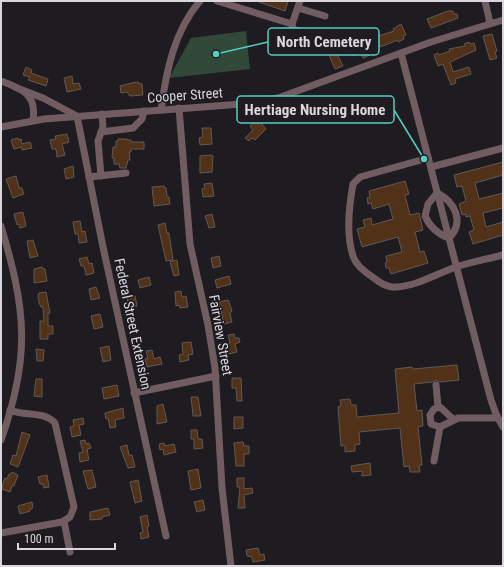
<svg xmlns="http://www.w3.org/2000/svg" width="504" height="567" font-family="'Roboto Condensed',sans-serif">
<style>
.green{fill:#314939}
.building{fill:#513218;stroke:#615954}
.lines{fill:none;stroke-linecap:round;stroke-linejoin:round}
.minor{stroke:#715d61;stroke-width:7}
.labels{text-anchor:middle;stroke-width:3;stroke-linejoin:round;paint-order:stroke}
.street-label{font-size:14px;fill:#dad7dc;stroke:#1e1b21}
.leader{fill:none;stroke:#56cec4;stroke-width:1.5}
.callout-dot{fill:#56cec4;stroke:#1e1b21;stroke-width:1.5}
.callout{fill:#1e1b21;stroke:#56cec4;stroke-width:1.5}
.callout-label{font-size:15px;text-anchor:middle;font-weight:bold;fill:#dad7dc}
</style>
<rect width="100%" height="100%" fill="#1e1b21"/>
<path class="green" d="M246,31l4,38 -81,9 22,-40z"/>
<g class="building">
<path d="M256,1h32l-3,10z"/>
<path d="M448,11h5l1,3h3l1,4 -27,10 -4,-9z"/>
<path d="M401,24l5,11 -3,1 1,3 -6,3v-2l-18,7 -5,-10 19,-6 -1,-2z"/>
<path d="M492,34l5,17 -2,1 2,6 -7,2 -7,-24z"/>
<path d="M469,42l1,2 4,-1 2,7 -26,12 3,10 16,-5 2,7 -16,5 1,4 -5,2 -8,-21 -5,2 -4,-11 4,-2 1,2 11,-4 -1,-2 16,-3 -1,-2z"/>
<path d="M368,43l4,11 -9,4 -2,-6 -9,4 -3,-9 7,-2 1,2z"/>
<path d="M326,48l7,5 3,-1 7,14 -8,3z"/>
<path d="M26,67l6,3 -1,3 17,6 -2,7 -18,-6 2,-3 -7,-2z"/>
<path d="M72,76l1,8 6,-1 2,6 -14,3 -3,-14z"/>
<path d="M136,82l6,2 1,11 -13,1 -3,-4 -6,1 -1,-7z"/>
<path d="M255,122l3,2 2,-2 6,7 -11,11 -3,-2 -3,3 -4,-3 8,-8 -3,-4z"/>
<path d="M202,128h9l1,16 -12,1 -1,-7 4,-1z"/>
<path d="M67,134l2,8 -7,2 3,11 -8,2 -1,-8h-4l-2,-9 6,-1 -1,-3z"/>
<path d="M18,138v2l3,-1 1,5 8,-2 2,6 -10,2v-3l-8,2 -3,-9z"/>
<path d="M118,139h9v1h4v2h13v7h-13v3h-2l1,8h-2l-2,8h-6l-1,-4h-5v-6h-2l1,-11h3v-6h2z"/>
<path d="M211,155l2,1 -1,16 -12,1v-17z"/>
<path d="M503,162v13l-28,8 4,16 24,-6v15l-20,5 3,14 17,-5v13l-30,9 -4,-12 5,-2 -4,-14 -4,1v-3l-4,1 -3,-11 7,-3 -4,-15 -5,1 -3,-12z"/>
<path d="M73,166l1,11 -8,2 -2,-10z"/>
<path d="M16,176l3,12h3l2,6 -11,4 -7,-19z"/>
<path d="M405,181l4,13 -4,1 5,20 9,-2 4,17 -8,2 5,20 4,-1 4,12 -37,11 -2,-6h-3l-1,-5 2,-1 -1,-6 16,-4 -4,-15 -36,10 -5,-18 8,-2 -2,-7 8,-2 1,7 21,-6 -4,-15 -16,5 -2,-6 -3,1 -1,-6 3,-1 -1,-6z"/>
<path d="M212,183l2,13 -11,1 -1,-8 3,-1 -1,-4z"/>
<path d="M164,186l2,2 1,9h2l1,7 -16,2 -2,-19z"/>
<path d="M23,212l3,14 -6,2 -1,-4 -2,1 -3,-11z"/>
<path d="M212,214l3,13 -6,1 -4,-12z"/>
<path d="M80,221l2,11 3,-1 2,11 -8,1 -1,-9h-3l-2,-12z"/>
<path d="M165,223l2,10h2l4,27 -7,1 -8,-36z"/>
<path d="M33,240l5,16 -8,2 -3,-17z"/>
<path d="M219,256l2,10 -8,2 -2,-10z"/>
<path d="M87,257l2,7 3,-1 2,10 -8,2 -2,-9h-3l-2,-7z"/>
<path d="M177,260l2,15 -5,1 -4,-14z"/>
<path d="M42,267l1,2h2l2,12 -13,2v-14z"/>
<path d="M229,276l2,8 -14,4 -2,-8z"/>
<path d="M149,277l2,8 -11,3 -2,-8z"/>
<path d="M96,287l4,11 -9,2 -2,-11z"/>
<path d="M181,291l1,6 4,-1 2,11 -8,1 -1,-3 -3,1 -1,-14z"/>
<path d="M46,292l4,21h-2v13h5v8h-5v5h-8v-18h4l-1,-14h-2l-2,-4 -1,-7 1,-3z"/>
<path d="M135,296l2,10 -8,1 -2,-9z"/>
<path d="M228,300l4,10 -2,4 2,8 -8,2 -5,-22z"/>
<path d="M100,314l3,13 -9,2 -3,-13z"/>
<path d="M234,334l1,4h4l1,4 -5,2 2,8 -8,2 -3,-10 4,-1 -2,-8z"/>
<path d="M191,342l2,12 -5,1 1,5 -9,2 -1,-7 4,-1 -1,-11z"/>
<path d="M109,346l2,14 -8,2 -3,-14z"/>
<path d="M36,349l8,1 -1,11h-6z"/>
<path d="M152,350l2,9 6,-2 2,7 -15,3 -2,-8 3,-1 -2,-7z"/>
<path d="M457,365l2,15 -19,2 -4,-2 -4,2 -18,2 3,27 5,-1 1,16 -5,1 4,38h-3l1,7h-10l-1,-6 -5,1 -4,-39 -41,4 1,12 -5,1v6l-10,1v-6h-4l-3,-39 3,-1 -1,-6 10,-1 1,6h5l1,12 42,-4 -4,-44 17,-2 1,2z"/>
<path d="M232,378h9l1,23h-5l-1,-13h-4z"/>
<path d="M36,379h6v18l-8,-1z"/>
<path d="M117,385l2,11 -15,3 -2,-11z"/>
<path d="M191,397h7l3,19h-8z"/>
<path d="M163,404l4,18 -10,2v-18z"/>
<path d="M123,408l1,10 -9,2 1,7 -6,1 -2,-10 -2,1 -1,-6z"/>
<path d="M234,417h9v11l-9,1z"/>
<path d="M83,418l1,6 -5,1 2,10 -9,2 -2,-10 4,-1 -1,-6z"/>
<path d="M191,430h6l1,9h4l1,9 -9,1v-10h-3z"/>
<path d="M22,432l8,3 -12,32 -8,-3 3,-9 3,1z"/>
<path d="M85,440l1,4 3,-1 2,5 -4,1 2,11 -9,2 -1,-9 4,-1 -3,-11z"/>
<path d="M243,442l1,4h5v8h-5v12h-8l-2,-23z"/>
<path d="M164,443l1,3 9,-2 2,8 -12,3 -1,-6 -3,1 -1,-6z"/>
<path d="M127,445l2,10h3l3,12 -7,1 -8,-21z"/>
<path d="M370,463l1,12 -9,1v-5l-10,1 -1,-6z"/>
<path d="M198,469l3,19 -10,2 -3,-19z"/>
<path d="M92,470l4,17 -8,2 -5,-18z"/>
<path d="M12,472l6,3 -4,11h-2l-2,6 -8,-3v-3l3,-8 2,1 2,-5h2z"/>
<path d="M47,475l2,12 -5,1 -1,-4h-3l-2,-7z"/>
<path d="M237,478h7v11l8,-1 1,5 -9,2 1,13h-7l2,-21h-3z"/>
<path d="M138,480l4,21 -7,2 -5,-21z"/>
<path d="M203,500l2,10 -8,2 -3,-10z"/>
<path d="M32,502l1,6 -3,1v2l-10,3 -2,-8z"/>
<path d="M108,508l2,7 -8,2v2l-12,1v-8z"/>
<path d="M147,515l2,11 -2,1 2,10 -8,2 -1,-6 3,-1 -3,-15z"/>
<path d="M258,548l2,7 4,-1 1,6 -12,2 -1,-5 -5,-1 -1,-6z"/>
</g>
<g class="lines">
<g class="minor">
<path d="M217,1l75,23 8,-23"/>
<path d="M485,1l5,22"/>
<path d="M298,8l27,8"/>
<path d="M292,24l1,5 18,5"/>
<path d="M401,53l90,347 5,14 7,13"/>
<path d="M1,81c21,8 36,13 32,39"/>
<path d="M17,88l26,10 34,18 26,131 63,289"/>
<path d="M179,108l11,136 18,81 7,43 7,120 9,78"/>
<path d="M161,110c5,-38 13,-79 39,-109"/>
<path d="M1,127l43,-8 198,-15 36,-6 153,-56 72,-22"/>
<path d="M101,132l32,-4 9,-9 2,-8"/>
<path d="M428,158l-68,19 -7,7c-4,22 -7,51 0,72 3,10 13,17 21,22 6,5 14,10 22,9 21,-1 40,-13 60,-20 15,-5 32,-8 47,-12"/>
<path d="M431,167l72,-19"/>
<path d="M101,176l-3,-35 5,-14 -1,-13"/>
<path d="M89,177l37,-4"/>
<path d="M437,193c18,9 28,29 12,45 -12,-4 -19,-11 -24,-22l3,-12z"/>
<path d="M1,226c25,84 30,130 0,214"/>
<path d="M436,385l2,22"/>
<path d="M134,393l82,-17"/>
<path d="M454,420l-14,-13 -6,2 -4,6 1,9 9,3 18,-9h39"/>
<path d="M434,461l6,-34"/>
<path d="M64,521l6,31"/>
<path d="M1,533l61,-11 8,-5 4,-10 -19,-84c-12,-13 -29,-6 -45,-13"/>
</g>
</g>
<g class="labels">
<g class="street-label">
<text transform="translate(185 95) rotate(-4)" y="5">Cooper Street</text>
<text transform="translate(133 324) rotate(78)" y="5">Federal Street Extension</text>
<text transform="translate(221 335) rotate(80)" y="5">Fairview Street</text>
</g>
</g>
<path class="leader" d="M216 54L268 42M424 159L394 110"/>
<g class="callout-dot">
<circle cx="216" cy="54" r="4"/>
<circle cx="424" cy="159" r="4"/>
</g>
<g class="callout">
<rect x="268" y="28" width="111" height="27" rx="4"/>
<rect x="237" y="96" width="157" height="27" rx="4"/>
</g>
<g class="callout-label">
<text x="324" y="47">North Cemetery</text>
<text x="315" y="115">Hertiage Nursing Home</text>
</g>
<rect width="504" height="567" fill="none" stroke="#dad7dc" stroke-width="4"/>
<path d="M18 543v6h97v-6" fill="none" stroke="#dad7dc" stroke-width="2"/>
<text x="24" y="543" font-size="12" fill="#dad7dc" stroke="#1e1b21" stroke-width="3" paint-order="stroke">100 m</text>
</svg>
